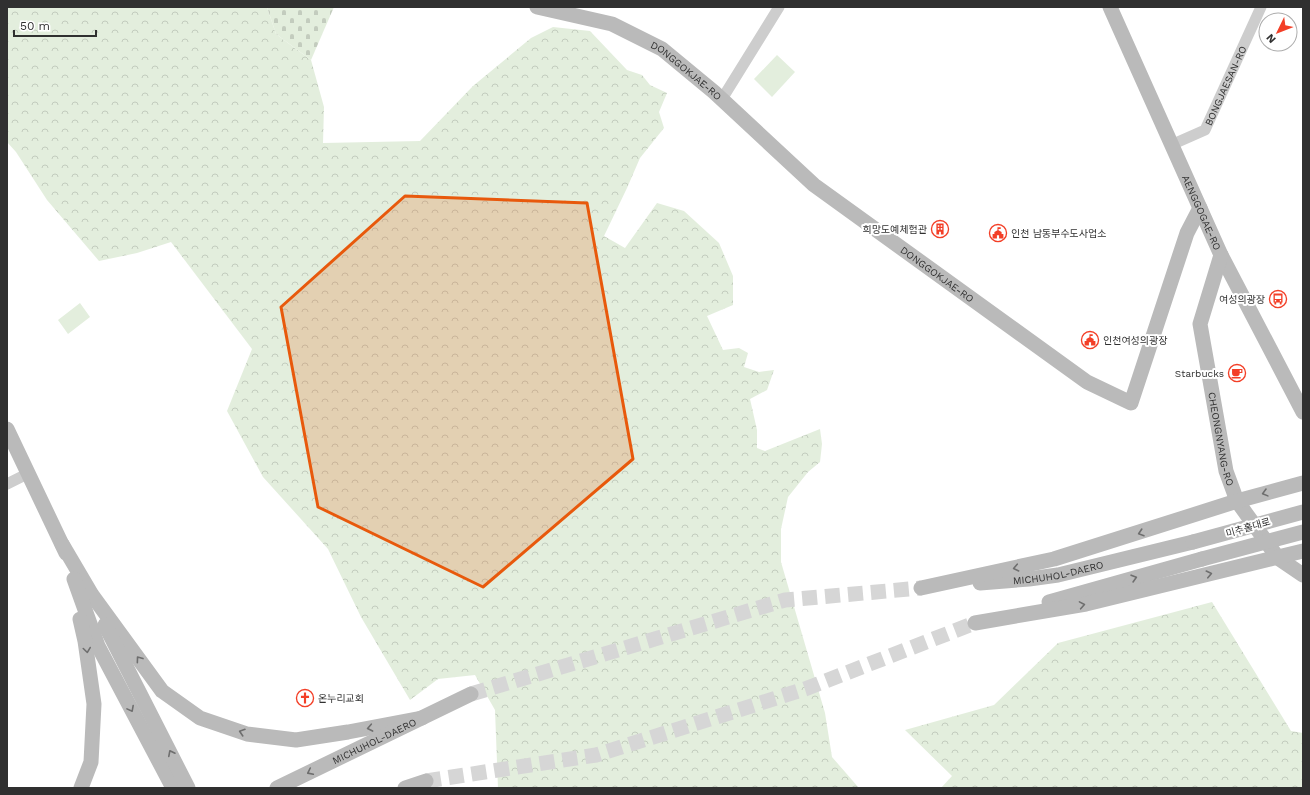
<svg xmlns="http://www.w3.org/2000/svg" width="1310" height="795" font-family="'Work Sans','Noto Sans KR',sans-serif">
<style>
.forest{fill:url(#forest-crowns)}
.cemetery{fill:url(#cemetery-stones)}
.park{fill:#e3eedd}
.lines{fill:none;stroke-linecap:round;stroke-linejoin:round}
.secondary-tunnel{stroke:#d6d6d6;stroke-width:15;stroke-dasharray:15 8;stroke-linecap:butt}
.street{stroke:#cdcdcd;stroke-width:11}
.secondary{stroke:#bababa;stroke-width:15}
.secondary-bridge{stroke:#bababa;stroke-width:15}
.oneway{stroke:#6e6e6e}
.marked{fill:#e8590c;fill-opacity:0.2;stroke:#e8590c;stroke-width:3;stroke-linejoin:round}
.labels{text-anchor:middle;stroke-width:4;stroke-linejoin:round;paint-order:stroke}
.street-label{font-size:10px;fill:#303030;stroke:#fff}
.poi-label{font-size:10px;fill:#303030;stroke:#fff;text-anchor:end}
</style>
<defs>
<pattern id="forest-crowns" width="20" height="18" patternUnits="userSpaceOnUse"><rect width="20" height="18" fill="#e3eedd"/><path d="M2 6a3 3 0 1 1 6 0M12 15a3 3 0 1 1 6 0" fill="none" stroke="#c3ccbe"/></pattern>
<pattern id="cemetery-stones" width="16" height="16" patternUnits="userSpaceOnUse"><rect width="16" height="16" fill="#e3eedd"/><path d="M2 7V4a2 2 0 0 1 4 0v3zM10 15v-3a2 2 0 0 1 4 0v3z" fill="#c3ccbe"/></pattern>
</defs>
<rect width="100%" height="100%" fill="#fff"/>
<g class="forest">
<path d="M7,7h260l9,27 35,26 13,47 -1,36 97,-2 53,-55 58,-48 22,-11 37,4 37,39 15,5 8,10 17,8 -8,19 5,16 -24,30 -13,30 -23,48 21,12 32,-45 27,8 35,32 14,33v29l-26,11 16,34 16,-2 9,5 -4,14 15,5 15,-2 -7,20 -17,9 7,31v18l8,3 55,-22 2,15 -2,18 -12,10 -20,25 -7,32v33l44,151 7,44 27,31h-361l-3,-78 -20,-35 -37,4 -28,21 -49,-83 -33,-68 -65,-72 -36,-66 25,-62 -81,-107 -34,11 -38,8 -52,-61 -31,-48 -9,-10z"/>
<path d="M1212,602l79,129 12,2v55h-362l11,-12 -47,-46 89,-25 64,-62z"/>
</g>
<path class="cemetery" d="M267,7h67l-23,53 -35,-26z"/>
<g class="park">
<path d="M777,55l18,17 -23,25 -18,-18z"/>
<path d="M80,303l10,14 -22,17 -10,-14z"/>
</g>
<g class="lines">
<g class="secondary-tunnel">
<path d="M471,694l314,-94 136,-12"/>
<path d="M426,781l170,-26 209,-66 170,-66"/>
</g>
<g class="street">
<path d="M722,99l57,-92"/>
<path id="s1" d="M1171,145l34,-15 56,-123"/>
<path d="M7,484l22,-11"/>
</g>
<g class="secondary">
<path id="s2" d="M537,7l75,17 50,25 52,43 100,93 273,197 44,21 56,-170 13,-25"/>
<path id="s3" d="M1110,7l111,248 82,157"/>
<path id="s4" d="M1221,255l-21,69 26,147 11,30 41,57 25,17"/>
<path d="M7,429l59,124"/>
<path d="M62,544l30,51 70,96 38,27 47,16 49,6 52,-8 74,-14"/>
<path d="M74,579l24,67 75,142"/>
<path id="s5" d="M980,583l49,-4 29,-4 135,-33"/>
<path d="M921,588l133,-29 183,-58 66,-18"/>
<path d="M1049,602l153,-43"/>
<path d="M80,619l5,22 9,63 -3,58 -10,26"/>
<path d="M975,623l111,-19 217,-53"/>
<path d="M105,625l83,163"/>
<path id="s6" d="M277,788l194,-94"/>
<path d="M405,788l21,-7"/>
</g>
<g class="secondary-bridge">
<path d="M1193,542l110,-30"/>
<path d="M1202,559l101,-27"/>
</g>
</g>
<defs><path id="oneway-chevron" d="M-2-3.5L2.5 0L-2 3.5" fill="none" stroke-width="1.6" stroke-linecap="round" stroke-linejoin="round"/></defs>
<g class="oneway">
<use href="#oneway-chevron" transform="translate(1265 493) rotate(165)"/>
<use href="#oneway-chevron" transform="translate(1141 533) rotate(162)"/>
<use href="#oneway-chevron" transform="translate(1016 568) rotate(168)"/>
<use href="#oneway-chevron" transform="translate(1209 574) rotate(-13)"/>
<use href="#oneway-chevron" transform="translate(1134 578) rotate(-16)"/>
<use href="#oneway-chevron" transform="translate(1082 605) rotate(-10)"/>
<use href="#oneway-chevron" transform="translate(87 650) rotate(82)"/>
<use href="#oneway-chevron" transform="translate(139 659) rotate(-126)"/>
<use href="#oneway-chevron" transform="translate(131 709) rotate(62)"/>
<use href="#oneway-chevron" transform="translate(370 728) rotate(169)"/>
<use href="#oneway-chevron" transform="translate(242 732) rotate(-162)"/>
<use href="#oneway-chevron" transform="translate(171 753) rotate(-117)"/>
<use href="#oneway-chevron" transform="translate(310 772) rotate(154)"/>
</g>
<path class="marked" d="M405,196l182,7 46,256 -150,128 -165,-80 -37,-200z"/>
<defs>
<g id="building-ring" transform="scale(0.9)"><circle r="9.5" fill="#fff" stroke="#f33f27" stroke-width="1.5"/><path d="M-4-6H4V6H1V3H-1V6H-4ZM-2.5-4.3h1.7v1.8h-1.7ZM.8-4.3h1.7v1.8H.8ZM-2.5-1h1.7V.8h-1.7ZM.8-1h1.7V.8H.8Z" fill="#f33f27"/></g>
<g id="civic-ring" transform="scale(0.9)"><circle r="9.5" fill="#fff" stroke="#f33f27" stroke-width="1.5"/><path d="M-.6-6.5H3V-4.5H.6V-3L4-1V1h2V6H-6V1h2V-1L-.6-3ZM-1.2 2.5V6h2.4V2.5Z" fill="#f33f27"/></g>
<g id="bus-ring" transform="scale(0.9)"><circle r="9.5" fill="#fff" stroke="#f33f27" stroke-width="1.5"/><path d="M-5-6H5V4H4V6H2V4H-2V6H-4V4H-5ZM-3.5-4V0h7V-4ZM-3.5 1.2v1.5H-2V1.2ZM2 1.2v1.5H3.5V1.2Z" fill="#f33f27"/></g>
<g id="cafe-ring" transform="scale(0.9)"><circle r="9.5" fill="#fff" stroke="#f33f27" stroke-width="1.5"/><path d="M-5.5-4.5H6V0H3Q3 3.5 0 3.5H-2.5Q-5.5 3.5-5.5 0ZM3-3.2v2h1.7v-2ZM-6 4.5H4V6H-6Z" fill="#f33f27"/></g>
<g id="church-ring" transform="scale(0.9)"><circle r="9.5" fill="#fff" stroke="#f33f27" stroke-width="1.5"/><path d="M-1.2-6h2.4v3.5h3.3v2.4h-3.3V6h-2.4V-.1h-3.3v-2.4h3.3Z" fill="#f33f27"/></g>
</defs>
<g fill-rule="evenodd">
<use href="#building-ring" x="940" y="229"/>
<use href="#civic-ring" x="998" y="233"/>
<use href="#bus-ring" x="1278" y="299"/>
<use href="#civic-ring" x="1090" y="340"/>
<use href="#cafe-ring" x="1237" y="373"/>
<use href="#church-ring" x="305" y="698"/>
</g>
<g class="labels">
<g class="street-label">
<text dy="4" stroke="none"><textPath href="#s2" startOffset="165">DONGGOKJAE-RO</textPath></text>
<text dy="4" stroke="none"><textPath href="#s1" startOffset="86">BONGJAESAN-RO</textPath></text>
<text dy="4" stroke="none"><textPath href="#s3" startOffset="225">AENGGOGAE-RO</textPath></text>
<text dy="4" stroke="none"><textPath href="#s2" startOffset="489">DONGGOKJAE-RO</textPath></text>
<text dy="4" stroke="none"><textPath href="#s4" startOffset="189">CHEONGNYANG-RO</textPath></text>
<text transform="translate(1248 527) rotate(-16)" y="4">미추홀대로</text>
<text dy="4" stroke="none"><textPath href="#s5" startOffset="79">MICHUHOL-DAERO</textPath></text>
<text dy="4" stroke="none"><textPath href="#s6" startOffset="108">MICHUHOL-DAERO</textPath></text>
</g>
<g class="poi-label">
<text x="927" y="233">희망도예체험관</text>
<text x="1011" y="237" text-anchor="start">인천 남동부수도사업소</text>
<text x="1265" y="303">여성의광장</text>
<text x="1103" y="344" text-anchor="start">인천여성의광장</text>
<text x="1224" y="377">Starbucks</text>
<text x="318" y="702" text-anchor="start">온누리교회</text>
</g>
</g>
<rect width="1310" height="795" fill="none" stroke="#303030" stroke-width="16"/>
<g transform="translate(1278 32) rotate(227)"><circle r="19" fill="#ffffff" stroke="#acacac"/>
<path d="M0-3L7 15L0 10L-7 15Z" fill="#f33f27"/>
<text y="-6" font-size="11" font-weight="bold" text-anchor="middle" fill="#303030">N</text>
</g>
<path d="M14 30v6h82v-6" fill="none" stroke="#303030" stroke-width="2"/>
<text x="20" y="30" font-size="12" fill="#303030" stroke="#ffffff" stroke-width="3" paint-order="stroke">50 m</text>
</svg>
